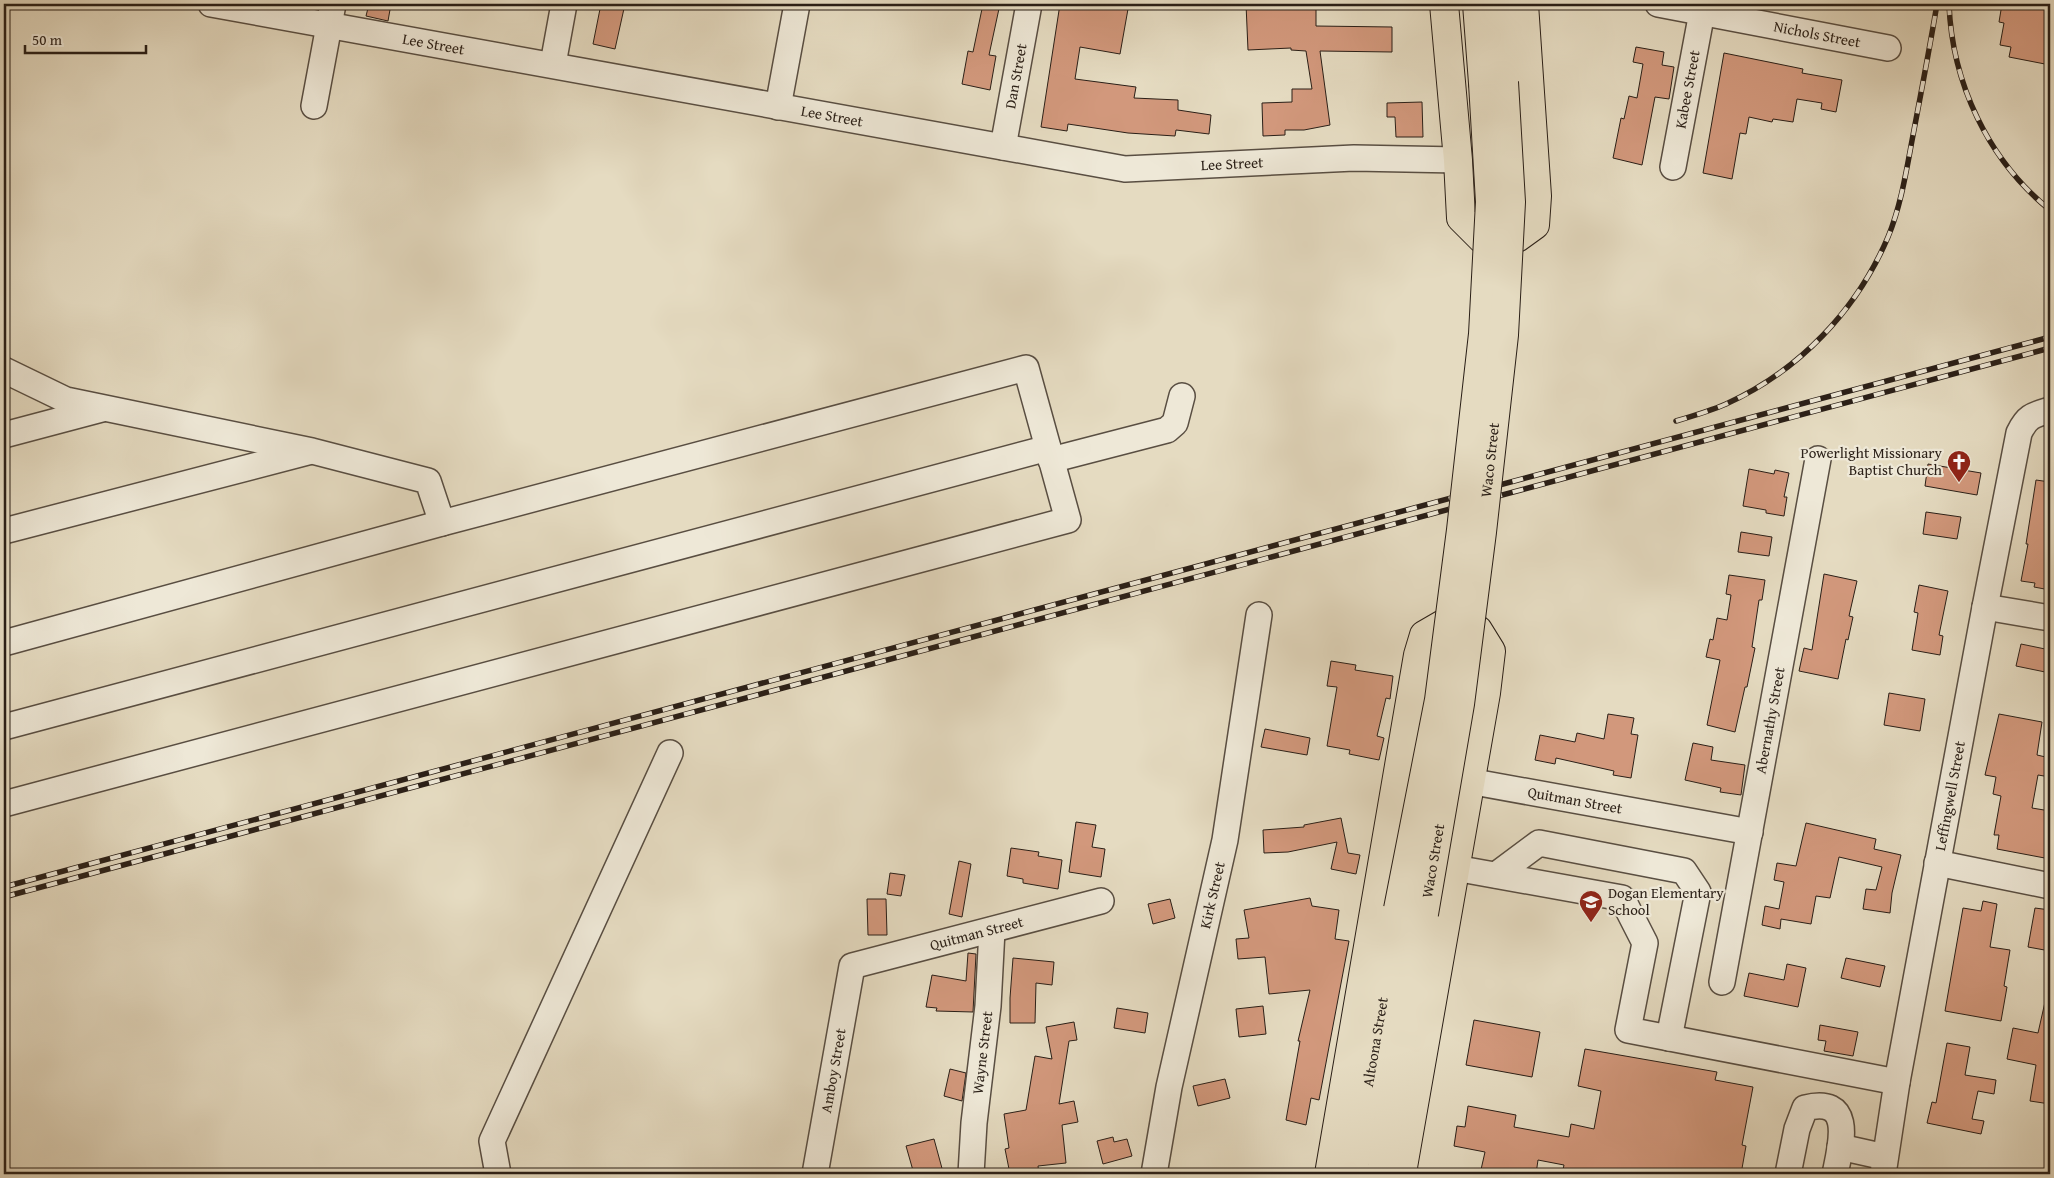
<svg xmlns="http://www.w3.org/2000/svg" width="2054" height="1178" font-family="'Gentium Book Plus',serif">
<style>
.building{fill:#d2987c;stroke:#2a1f17}
.lines{fill:none;stroke-linecap:round;stroke-linejoin:round}
.minor-casing{stroke:#594e42;stroke-width:28}
.major-casing{stroke:#2a1f17;stroke-width:30}
.minor{stroke:#eee8d7;stroke-width:25}
.major{stroke:#e5dbc1;stroke-width:28}
.rail-casing{stroke:#2a1f17;stroke-width:5.5}
.rail{stroke:#eee8d7;stroke-width:4;stroke-dasharray:11;stroke-linecap:butt}
.major-bridge-casing{stroke:#2a1f17;stroke-width:30;stroke-linecap:butt}
.major-bridge{stroke:#e5dbc1;stroke-width:28}
.labels{text-anchor:middle;stroke-width:4.5;stroke-linejoin:round;paint-order:stroke}
.street-label{font-size:15px;fill:#2a1f17;stroke:#eee8d7}
.poi-label{font-size:15px;fill:#2a1f17;stroke:#eee8d7;text-anchor:end}
</style>
<rect width="100%" height="100%" fill="#e5dbc1"/>
<filter id="stains"><feTurbulence type="fractalNoise" baseFrequency=".004" numOctaves="4"/><feColorMatrix values="0 0 0 0 .2 0 0 0 0 .09 0 0 0 0 .02 0 0 0 .5 -.17"/></filter>
<radialGradient id="worn" r=".72"><stop offset=".6" stop-color="#630" stop-opacity="0"/><stop offset="1" stop-color="#630" stop-opacity=".3"/></radialGradient>
<g class="building">
<path d="M369,4h22l-3,17 -22,-5z"/>
<path d="M601,4h24l-10,45 -22,-5z"/>
<path d="M983,4h17l-11,51 7,1 -6,34 -28,-6 6,-33 5,1z"/>
<path d="M1060,4h34l34,5 -8,45 -40,-7 -5,32 61,8 -2,11 44,2v10l33,5 -2,19 -33,-4 -1,6 -47,-3 -60,-9 -1,7 -26,-4z"/>
<path d="M1246,4l70,2v20l76,1v25l-72,-1 10,74 -26,5h-19v5l-22,1 -1,-33 30,-1v-13h20l-6,-38 -15,-1v-2l-43,2z"/>
<path d="M2002,4h48v61l-41,-8 2,-10 -11,-2 4,-22 -5,-1z"/>
<path d="M1636,47l28,5 -2,13 12,2 -5,32 -14,-2 -13,68 -29,-7 8,-40 3,1 5,-23 8,2 6,-34 -10,-2z"/>
<path d="M1724,53l79,16 -1,4 40,7 -6,32 -15,-3 1,-6 -25,-4 -4,23 -20,-3 -1,3 -23,-5 -3,17 -6,-1 -8,46 -29,-6z"/>
<path d="M1422,102l1,35h-27l-1,-20h-8v-14z"/>
<path d="M1928,464l53,9 -4,22 -52,-9z"/>
<path d="M1749,469l25,5 1,-4 14,3 -5,24h3l-3,19 -18,-3v-3l-23,-4z"/>
<path d="M2036,480l14,2v108l-16,-3 1,-4 -14,-2 7,-37h-2z"/>
<path d="M1926,512l35,5 -4,22 -34,-5z"/>
<path d="M1741,532l31,5 -3,19 -31,-4z"/>
<path d="M1824,574l33,7 -8,35 4,1 -5,23 -2,-1 -8,40 -39,-8 5,-23 8,2z"/>
<path d="M1729,575l36,5 -3,20h-3l-7,47 3,1 -8,39h-2l-10,45 -28,-7 13,-65 -14,-3 4,-18 3,1 4,-22 10,2 4,-25 -5,-1z"/>
<path d="M1919,585l29,6 -9,44 4,1 -3,19 -28,-5 6,-37 -4,-1z"/>
<path d="M2021,644l29,6v23l-34,-7z"/>
<path d="M1331,661l25,4 -1,5 38,6 -3,23 -4,-1 -9,38 7,2 -5,22 -30,-6 1,-4 -23,-4 10,-59 -10,-1z"/>
<path d="M1889,693l36,6 -5,32 -36,-6z"/>
<path d="M1608,714l26,4 -3,16 7,1 -7,43 -18,-3 1,-4 -58,-13 -1,6 -20,-4 5,-25 35,7 2,-9 27,6z"/>
<path d="M1999,714l43,8 -5,33 13,3v19l-12,-2 -6,33 18,3v48l-53,-10 2,-14h-5l7,-39 -8,-2 3,-17 -11,-2z"/>
<path d="M1265,729l45,9 -3,17 -46,-8z"/>
<path d="M1693,743l20,4 -2,13 34,5 -4,30 -21,-3 1,-4 -36,-8z"/>
<path d="M1341,818l7,35 12,2 -4,19 -25,-5 6,-27 -49,10 -24,1 -1,-23 41,-3v-2z"/>
<path d="M1076,822l20,3 -4,22 13,2 -4,28 -32,-5z"/>
<path d="M1806,823l70,16 -2,10 27,6 -9,38 -2,20 -27,-4 3,-20 10,1 6,-23 -43,-10 -9,41 -14,-2 -5,28 -30,-5 -1,10 -18,-4 3,-19 14,3 5,-27 -10,-2 3,-17 19,3z"/>
<path d="M1011,848l28,4 -1,4 24,4 -4,29 -35,-6v-4l-16,-3z"/>
<path d="M959,861l12,3 -9,53 -13,-3z"/>
<path d="M890,873l15,2 -4,21 -14,-2z"/>
<path d="M1310,898l2,8 27,4 -4,29 14,2 -30,159 -8,-2 -5,27 -20,-5 14,-79h-2l12,-51 -41,4 -4,-37 -27,2 -2,-20 13,-1 -5,-28z"/>
<path d="M867,899h19l1,36h-19z"/>
<path d="M1170,899l5,19 -22,6 -5,-20z"/>
<path d="M1983,901l14,3 -7,43 20,3 -6,36 3,1 -6,34 -56,-10 18,-103 18,3z"/>
<path d="M2035,908l15,2v41l-22,-4z"/>
<path d="M968,953l8,1 -3,58 -37,-1 1,-3 -11,-1 6,-32 34,6z"/>
<path d="M1013,958l41,4 -2,23 -16,-2 -1,40h-25v-25z"/>
<path d="M1846,958l39,8 -5,21 -39,-9z"/>
<path d="M1787,964l19,4 -8,39 -54,-11 5,-23 35,7z"/>
<path d="M2045,1002l5,1v101l-20,-3 6,-36 -29,-6 6,-31 25,5z"/>
<path d="M1263,1006l3,28 -27,3 -3,-28z"/>
<path d="M1117,1008l31,5 -3,20 -31,-5z"/>
<path d="M1474,1020l66,12 -8,45 -66,-12z"/>
<path d="M1074,1022l3,18 -8,1 -10,63 15,-3 4,21 -16,3 4,38 -28,3 1,8h-29l-5,-25 4,-1 -5,-34 22,-4 9,-54 17,3 -6,-32z"/>
<path d="M1820,1025l38,7 -5,24 -29,-5 2,-10 -8,-1z"/>
<path d="M1947,1043l23,4 -5,28 31,5 -2,14 -16,-3 -6,28 12,2 -3,13 -54,-11 5,-21 4,1z"/>
<path d="M1585,1049l132,23 -2,8 38,7 -11,58 4,1 -5,28h-179l2,-9 -26,-5 -2,14h-56l5,-22 -31,-6 3,-20 8,1 3,-21 48,9 -2,12 55,10 2,-13 23,5 7,-38 -23,-5z"/>
<path d="M950,1069l16,4 -4,28 -18,-5z"/>
<path d="M1225,1079l5,19 -32,8 -5,-20z"/>
<path d="M1113,1137l1,5 13,-3 5,17 -29,8 -6,-23z"/>
<path d="M934,1139l9,33 -10,2h-19l-8,-28z"/>
</g>
<g class="lines">
<g class="minor-casing">
<g id="minor">
<path id="s1" d="M211,4l914,165 229,-11 104,2"/>
<path id="s2" d="M1658,4l230,44"/>
<path d="M553,64l11,-60"/>
<path d="M314,106l19,-102"/>
<path d="M778,107l19,-103"/>
<path id="s3" d="M1003,147l26,-143"/>
<path id="s4" d="M1673,167l29,-155"/>
<path d="M4,370l62,30 246,51 116,30 14,42 -438,120"/>
<path d="M4,435l98,-26"/>
<path d="M1051,460l116,-30 8,-7 7,-27"/>
<path d="M4,531l304,-79"/>
<path d="M1985,607l65,11"/>
<path d="M4,727l1044,-279"/>
<path id="s5" d="M1452,778l298,54"/>
<path d="M4,804l1064,-284 -42,-152 -584,155"/>
<path d="M1937,863l113,23"/>
<path d="M1455,868l167,30 23,45 -17,87 269,52"/>
<path d="M1496,875l43,-32 145,28 14,21 -29,146"/>
<path id="s6" d="M1722,982l96,-523"/>
<path d="M1840,1147l45,10"/>
<path d="M498,1174l-6,-33 178,-388"/>
<path id="s7" d="M815,1174l37,-208 249,-65"/>
<path id="s8" d="M971,1174l3,-51 14,-117 4,-76"/>
<path id="s9" d="M1154,1174l15,-87 56,-247 34,-225"/>
<path d="M1788,1174l9,-45 8,-21c50,-13 36,37 30,66"/>
<path id="s10" d="M1883,1174l14,-92 88,-475 34,-174c8,-17 14,-18 31,-23"/>
</g>
</g>
<g class="major-casing">
<g id="major">
<path d="M1444,4l14,156 3,58 21,21 35,-1 18,-13 2,-29 -13,-192"/>
<path d="M1477,4l6,79"/>
<path d="M1501,4l3,78"/>
<path d="M1329,1174l89,-519 6,-20 19,-11 35,6 13,21 -5,42 -83,474 1,7"/>
<path id="s11" d="M1353,1174l45,-265"/>
<path d="M1381,1174l11,-80 32,-180"/>
</g>
</g>
<use href="#minor" class="minor"/>
<use href="#major" class="major"/>
<g class="rail-casing">
<g id="rail">
<path d="M1949,4c3,79 39,156 101,206"/>
<path d="M1676,421c17,-5 34,-10 50,-17 73,-33 131,-94 162,-167 14,-34 19,-71 26,-107 8,-42 16,-84 23,-126"/>
<path d="M4,887l2046,-550"/>
<path d="M4,897l2046,-549"/>
</g>
</g>
<use href="#rail" class="rail"/>
<g class="major-bridge-casing">
<g id="major-bridge">
<path d="M1398,909l41,-209 22,-170 22,-196 7,-132 -7,-119"/>
<path id="s12" d="M1424,914l36,-210 22,-172 22,-197 7,-133 -7,-120"/>
</g>
</g>
<use href="#major-bridge" class="major-bridge"/>
</g>
<defs>
<g id="church-pin" transform="scale(1.25)"><path d="M0 17L-7.5 6A9.5 9.5 0 1 1 7.5 6Z" fill="#8f2418" stroke="#eee8d7"/><path d="M-1.2-6h2.4v3.5h3.3v2.4h-3.3V6h-2.4V-.1h-3.3v-2.4h3.3Z" fill="#fff"/></g>
<g id="school-pin" transform="scale(1.25)"><path d="M0 17L-7.5 6A9.5 9.5 0 1 1 7.5 6Z" fill="#8f2418" stroke="#eee8d7"/><path d="M0-5L7-2L0 1L-7-2ZM-4 1L0 2.5L4 1V4Q0 6-4 4Z" fill="#fff"/></g>
</defs>
<g fill-rule="evenodd">
<use href="#church-pin" x="1959" y="462"/>
<use href="#school-pin" x="1591" y="902"/>
</g>
<g class="labels">
<g class="street-label">
<text dy="5" stroke="none"><textPath href="#s2" startOffset="162">Nichols Street</textPath></text>
<text dy="5" stroke="none"><textPath href="#s1" startOffset="226">Lee Street</textPath></text>
<text dy="5" stroke="none"><textPath href="#s3" startOffset="72">Dan Street</textPath></text>
<text dy="5" stroke="none"><textPath href="#s4" startOffset="79">Kabee Street</textPath></text>
<text dy="5" stroke="none"><textPath href="#s1" startOffset="631">Lee Street</textPath></text>
<text dy="5" stroke="none"><textPath href="#s1" startOffset="1036">Lee Street</textPath></text>
<text dy="5" stroke="none"><textPath href="#s12" startOffset="459">Waco Street</textPath></text>
<text dy="5" stroke="none"><textPath href="#s6" startOffset="266">Abernathy Street</textPath></text>
<text dy="5" stroke="none"><textPath href="#s10" startOffset="384">Leffingwell Street</textPath></text>
<text dy="5" stroke="none"><textPath href="#s5" startOffset="125">Quitman Street</textPath></text>
<text dy="5" stroke="none"><textPath href="#s12" startOffset="54">Waco Street</textPath></text>
<text dy="5" stroke="none"><textPath href="#s9" startOffset="285">Kirk Street</textPath></text>
<text dy="5" stroke="none"><textPath href="#s7" startOffset="340">Quitman Street</textPath></text>
<text dy="5" stroke="none"><textPath href="#s11" startOffset="134">Altoona Street</textPath></text>
<text dy="5" stroke="none"><textPath href="#s8" startOffset="122">Wayne Street</textPath></text>
<text dy="5" stroke="none"><textPath href="#s7" startOffset="105">Amboy Street</textPath></text>
</g>
<g class="poi-label">
<text x="1942" y="458">Powerlight Missionary<tspan x="1942" dy="17">Baptist Church</tspan></text>
<text x="1608" y="898" text-anchor="start">Dogan Elementary<tspan x="1608" dy="17">School</tspan></text>
</g>
</g>
<rect width="2054" height="1178" fill="none" stroke="#e5dbc1" stroke-width="20"/>
<rect x="5" y="5" width="2044" height="1168" fill="none" stroke="#2a1f17" stroke-width="2.5"/>
<rect x="10" y="10" width="2034" height="1158" fill="none" stroke="#2a1f17"/>
<path d="M25 45v8h121v-8" fill="none" stroke="#2a1f17" stroke-width="2.5"/>
<text x="32" y="45" font-size="15" fill="#2a1f17" stroke="#eee8d7" stroke-width="4" paint-order="stroke">50 m</text>
<rect width="100%" height="100%" filter="url(#stains)"/>
<rect width="100%" height="100%" fill="url(#worn)"/>
</svg>
